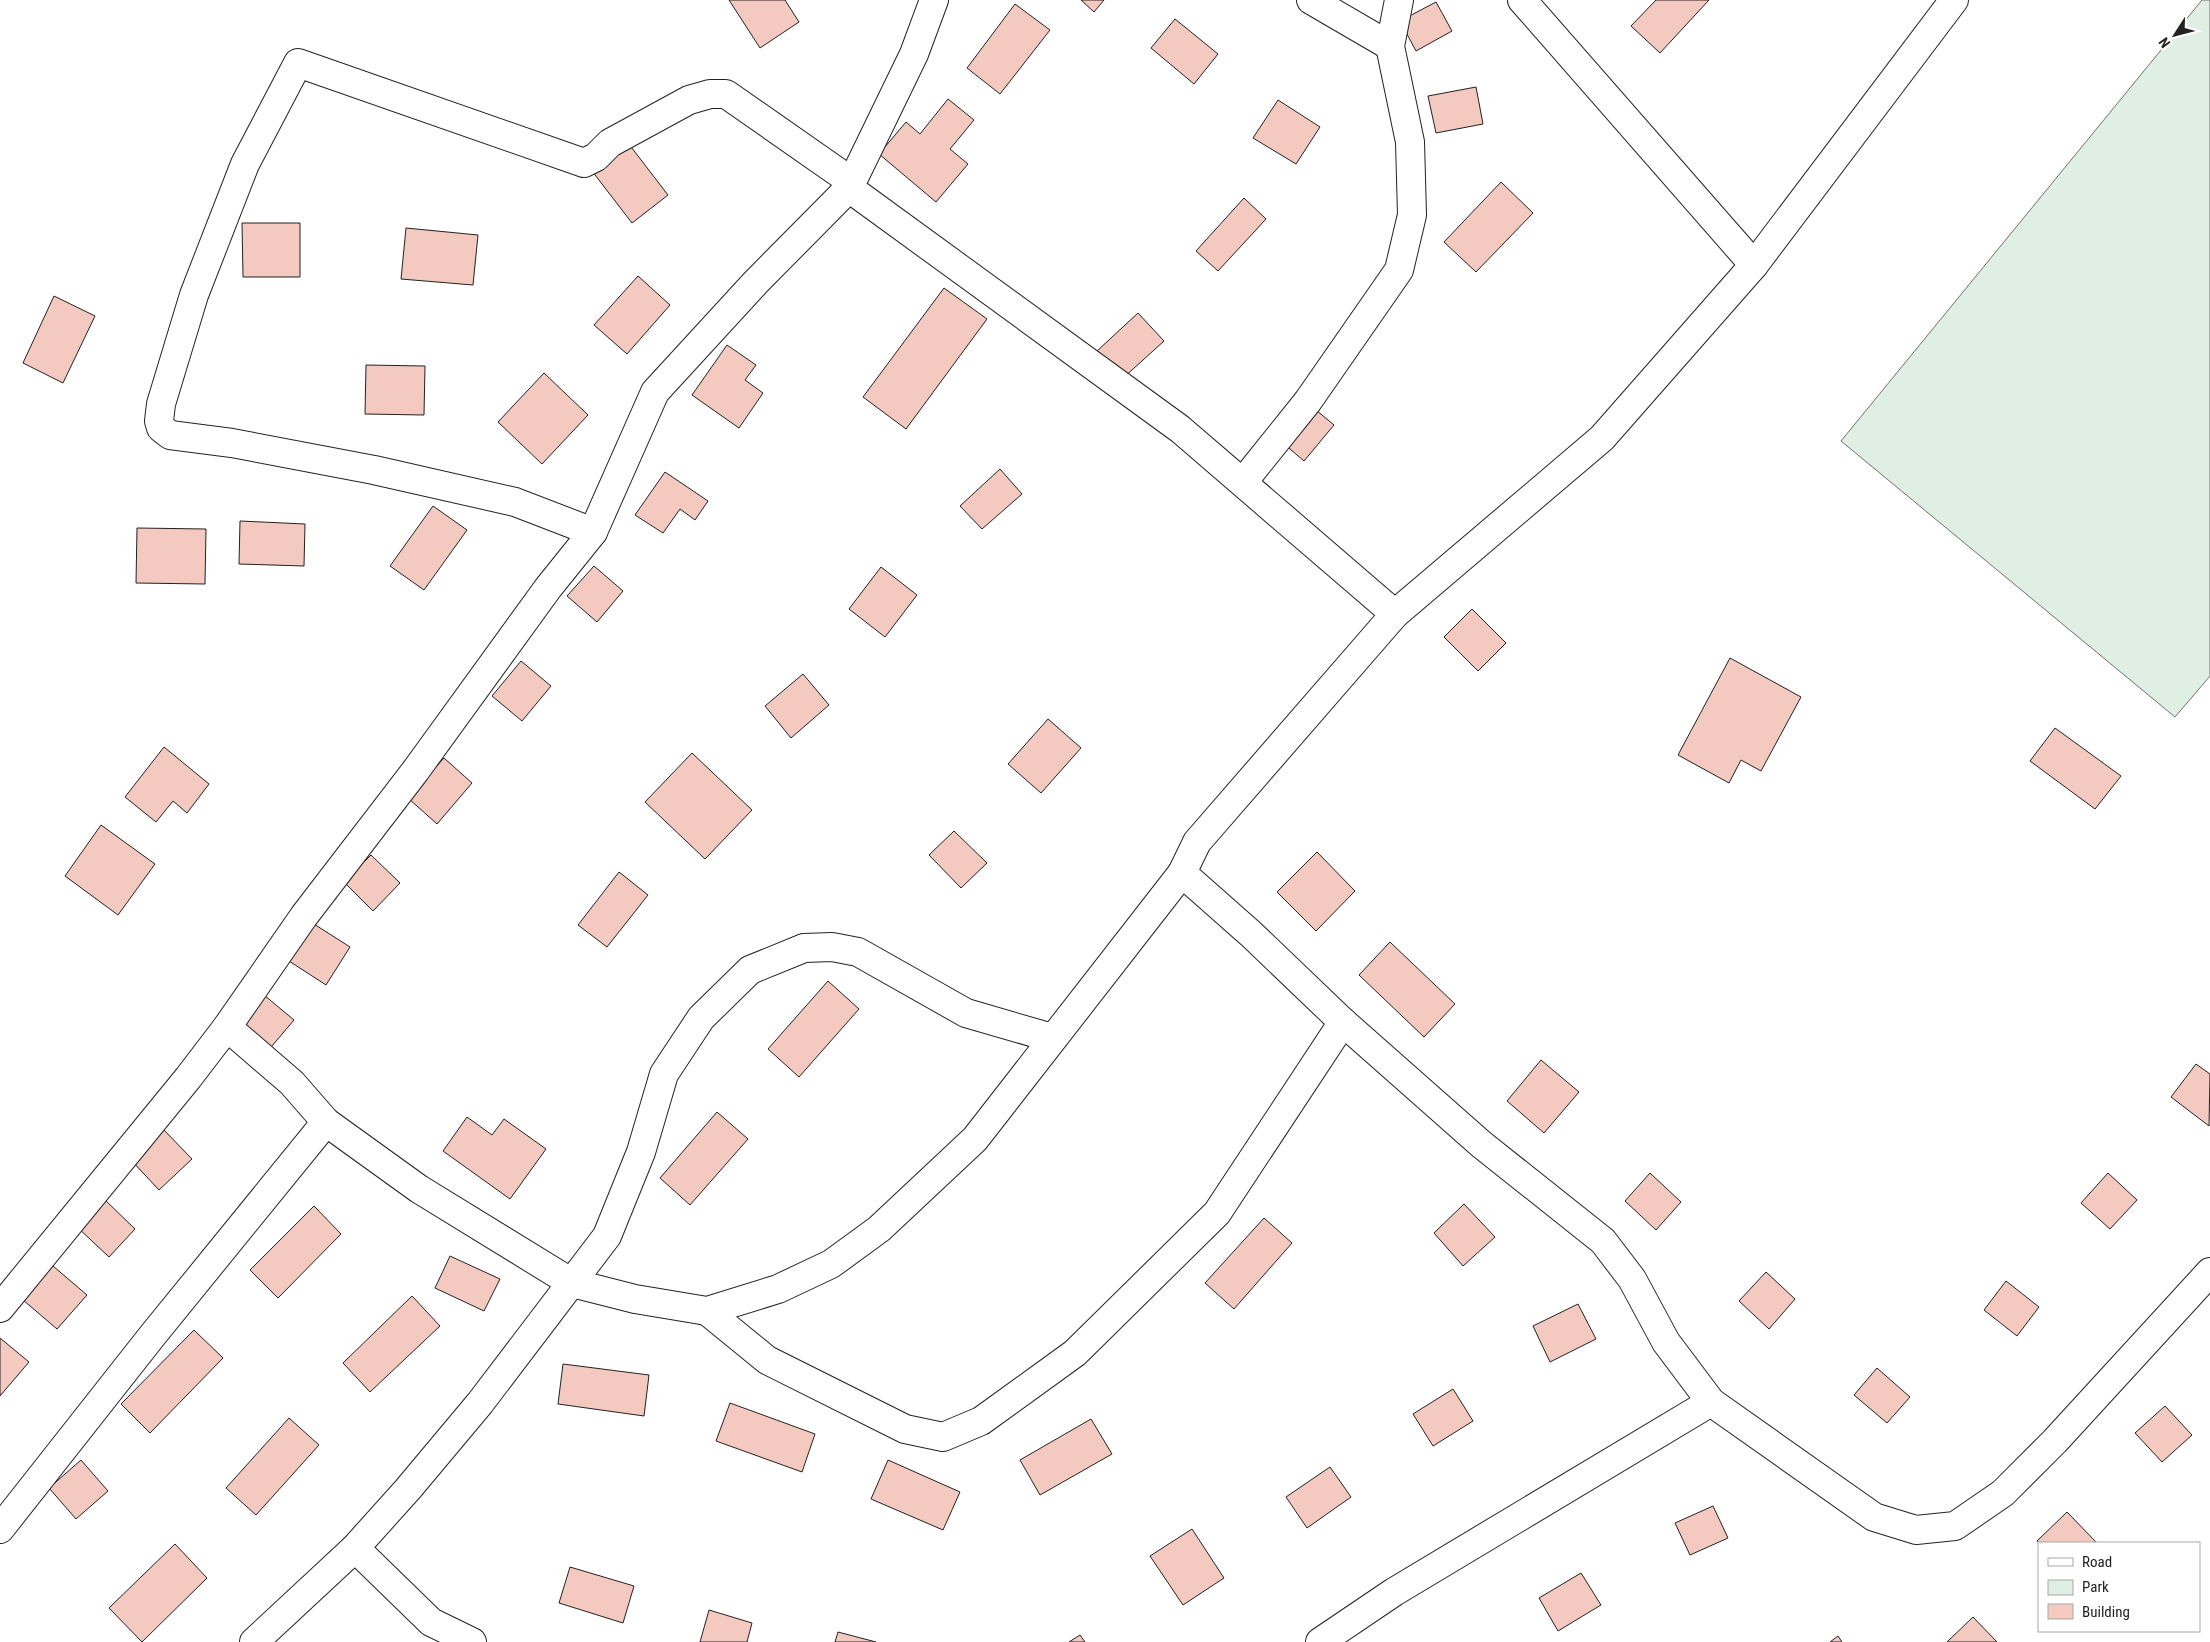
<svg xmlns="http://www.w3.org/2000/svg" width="2210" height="1642" font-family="'Roboto Condensed',sans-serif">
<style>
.green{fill:#e0efe3;stroke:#6f6f6f}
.building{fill:#f3c9c0;stroke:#222}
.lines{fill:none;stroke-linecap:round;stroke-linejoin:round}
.minor-casing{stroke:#222;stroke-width:30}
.minor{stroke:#fff;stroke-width:28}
</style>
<rect width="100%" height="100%" fill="#fff"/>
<path class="green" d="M2202,0h8v676l-35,41 -334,-276z"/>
<g class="building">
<path d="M729,0h56l14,22 -39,26z"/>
<path d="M1081,0h23l-10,12z"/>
<path d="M1656,0h53l-49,53 -29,-27z"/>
<path d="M1436,2l16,29 -36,20 -16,-30z"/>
<path d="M1015,4l35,26 -50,64 -33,-26z"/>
<path d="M1175,19l43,35 -24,30 -43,-36z"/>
<path d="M1476,87l7,37 -47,9 -8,-37z"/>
<path d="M948,99l26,21 -24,29 18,15 -32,38 -57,-48 27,-32 14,12z"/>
<path d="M1278,100l42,27 -24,37 -43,-26z"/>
<path d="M628,143l40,52 -36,28 -40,-52z"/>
<path d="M1501,182l32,31 -57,59 -32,-30z"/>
<path d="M1244,198l22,21 -48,52 -22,-20z"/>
<path d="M242,223h58v54h-57z"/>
<path d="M406,228l72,7 -5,50 -72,-6z"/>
<path d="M638,276l32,29 -43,49 -33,-29z"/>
<path d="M944,288l43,31 -81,110 -43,-32z"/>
<path d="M54,296l41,20 -32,67 -40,-20z"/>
<path d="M1138,313l26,28 -42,38 -25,-28z"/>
<path d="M727,345l29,20 -11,15 18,13 -24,35 -47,-33z"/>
<path d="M366,365l59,1 -1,49 -59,-1z"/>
<path d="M544,373l44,42 -46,49 -44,-42z"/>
<path d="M1298,395l36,30 -30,36 -36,-31z"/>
<path d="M1000,469l22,25 -40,35 -22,-23z"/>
<path d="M665,472l43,29 -13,19 -15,-11 -17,24 -28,-18z"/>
<path d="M433,506l34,24 -43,60 -34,-24z"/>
<path d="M240,521l65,3 -1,42 -65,-2z"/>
<path d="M137,528l69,1 -1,55 -69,-1z"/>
<path d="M594,566l29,25 -26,31 -30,-26z"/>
<path d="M881,567l36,28 -32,42 -36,-28z"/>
<path d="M1472,609l34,34 -28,28 -34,-34z"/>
<path d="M1730,658l71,39 -40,74 -20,-11 -12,23 -51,-28z"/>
<path d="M521,661l30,25 -29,35 -30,-25z"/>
<path d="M803,674l26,31 -38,33 -26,-32z"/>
<path d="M1048,719l33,29 -40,45 -33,-29z"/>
<path d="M2055,728l66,48 -26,33 -65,-48z"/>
<path d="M164,747l45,37 -22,29 -14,-12 -17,21 -31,-25z"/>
<path d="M692,753l60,57 -47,49 -60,-57z"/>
<path d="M444,758l28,25 -35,41 -29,-26z"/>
<path d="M101,825l54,39 -37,51 -53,-39z"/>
<path d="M954,831l33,32 -26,25 -32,-33z"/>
<path d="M1317,852l38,39 -39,40 -39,-39z"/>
<path d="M371,855l29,28 -27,28 -29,-29z"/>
<path d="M619,872l29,23 -41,52 -29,-22z"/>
<path d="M314,924l36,23 -24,38 -37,-24z"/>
<path d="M1390,942l65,62 -31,33 -65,-62z"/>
<path d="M828,981l31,28 -60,68 -31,-28z"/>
<path d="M264,995l30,25 -28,33 -30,-25z"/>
<path d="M1541,1060l38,32 -35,41 -37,-32z"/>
<path d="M2196,1064l14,10 -1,52 -38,-29z"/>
<path d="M717,1112l31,27 -58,66 -30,-27z"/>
<path d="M467,1117l25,18 12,-16 42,30 -36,50 -67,-48z"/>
<path d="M162,1128l30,31 -33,31 -29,-31z"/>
<path d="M1650,1173l31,29 -25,28 -31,-29z"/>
<path d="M2108,1173l29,27 -27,29 -29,-26z"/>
<path d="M103,1198l32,31 -26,28 -33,-31z"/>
<path d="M1464,1204l31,33 -32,29 -29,-33z"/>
<path d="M314,1206l27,28 -63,64 -28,-28z"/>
<path d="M1264,1218l28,25 -58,66 -29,-26z"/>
<path d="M450,1256l50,23 -16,32 -49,-23z"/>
<path d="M53,1266l34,29 -30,34 -34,-29z"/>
<path d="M1766,1272l29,27 -26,30 -30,-28z"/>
<path d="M2006,1281l33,26 -22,29 -33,-26z"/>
<path d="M412,1296l28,30 -70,66 -27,-29z"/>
<path d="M1578,1304l18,35 -46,23 -17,-36z"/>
<path d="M194,1330l29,28 -73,75 -29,-29z"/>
<path d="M0,1338l29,24 -29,34z"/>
<path d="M563,1364l86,11 -5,41 -86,-12z"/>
<path d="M1877,1368l33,29 -23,26 -33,-28z"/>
<path d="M1453,1389l20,32 -40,25 -20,-32z"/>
<path d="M730,1403l85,31 -13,38 -86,-31z"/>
<path d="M2165,1406l27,29 -30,27 -27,-29z"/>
<path d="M289,1418l30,27 -63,70 -30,-27z"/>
<path d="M1091,1419l21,35 -72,41 -20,-35z"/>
<path d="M81,1460l27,31 -32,28 -27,-31z"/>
<path d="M888,1460l72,32 -17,38 -72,-31z"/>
<path d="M1330,1467l21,30 -44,31 -21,-31z"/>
<path d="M1713,1506l15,32 -38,17 -15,-32z"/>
<path d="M2067,1512l30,31h-58l-2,-2z"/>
<path d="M1192,1529l32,49 -41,27 -33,-49z"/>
<path d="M175,1544l32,34 -65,64 -33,-34z"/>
<path d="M570,1567l64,19 -11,37 -64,-20z"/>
<path d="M1581,1573l20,32 -43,26 -19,-33z"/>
<path d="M709,1610l43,13 -5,19h-47z"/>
<path d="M1973,1617l24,25h-50z"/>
<path d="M838,1632l38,10h-41z"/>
<path d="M1080,1635l5,7h-16z"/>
<path d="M1838,1636l4,6h-12z"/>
</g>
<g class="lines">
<g class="minor-casing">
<g id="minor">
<path d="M934,0l-20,54 -65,134 331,241 215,185 207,-176 152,-173 200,-265"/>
<path d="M1311,0l79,46"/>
<path d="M1522,0l232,265"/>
<path d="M1243,482l65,-81 91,-131 13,-55 -2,-73 -20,-96 9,-46"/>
<path d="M593,532l-78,-30 -141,-32 -142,-27 -62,-8 -9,-7 -2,-7 2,-17 33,-109 51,-131 53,-101 286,100 12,-6 14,-14 79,-43 21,-6h16l126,88"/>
<path d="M1395,614l-198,228 -15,31 69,61 92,88 138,122 122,97 29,38 34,63 45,60 163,115 42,13 39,-4 48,-33 52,-52 155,-169"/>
<path d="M227,1027l65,56 34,39 93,67 153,94 63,16 72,12 71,-22 53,-25 48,-35 96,-90 207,-266"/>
<path d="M0,1308l188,-230 39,-51 77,-111 112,-146 132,-182 45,-56 62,-140 101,-110 93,-94"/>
<path d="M707,1311l60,49 138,69 38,8 38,-16 94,-68 142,-140 126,-191"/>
<path d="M0,1529l152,-193 174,-214"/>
<path d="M355,1548l76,74 41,20"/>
<path d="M254,1642l101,-94 53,-59 72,-86 127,-167 34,-84 23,-78 37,-56 49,-48 54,-22 28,-1 26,5 108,61 86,25"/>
<path d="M1320,1642l74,-50 317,-190"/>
</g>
</g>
<use href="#minor" class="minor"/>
</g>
<rect x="2038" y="1542" width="162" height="90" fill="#ffffff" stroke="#a7a7a7"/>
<rect x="2048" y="1558" width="25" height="8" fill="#ffffff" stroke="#a7a7a7"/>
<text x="2082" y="1567" font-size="15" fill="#222222">Road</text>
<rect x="2048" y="1580" width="25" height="15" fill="#e0efe3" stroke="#a7a7a7"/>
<text x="2082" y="1592" font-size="15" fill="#222222">Park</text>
<rect x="2048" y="1604" width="25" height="15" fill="#f3c9c0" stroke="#a7a7a7"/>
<text x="2082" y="1617" font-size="15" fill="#222222">Building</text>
<g transform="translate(2175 35) rotate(234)" stroke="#ffffff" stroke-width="4" paint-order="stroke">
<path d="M0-4L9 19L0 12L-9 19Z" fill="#222222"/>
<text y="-8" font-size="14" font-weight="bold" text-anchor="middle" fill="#222222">N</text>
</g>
</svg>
